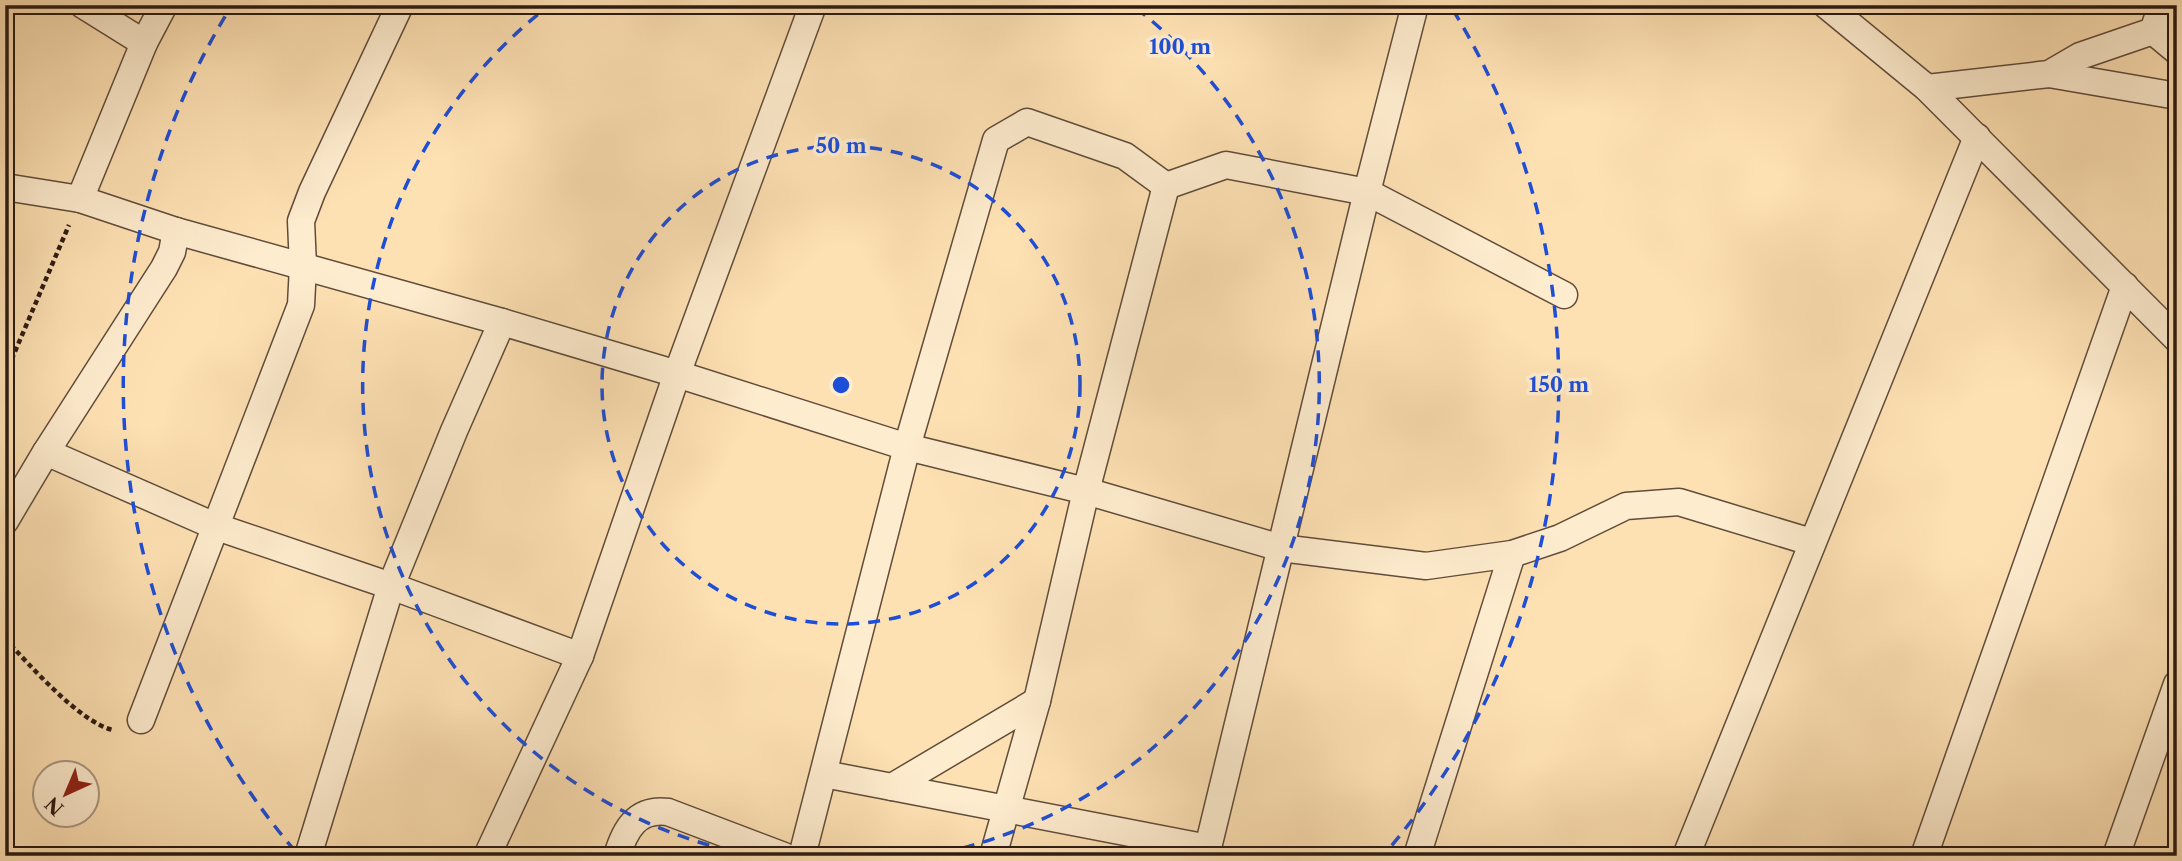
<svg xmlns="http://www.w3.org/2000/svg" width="2182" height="861" font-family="'Libre Caslon Text',serif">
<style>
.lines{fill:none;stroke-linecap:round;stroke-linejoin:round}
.street-casing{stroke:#604c3b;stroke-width:29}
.path{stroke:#2b1a13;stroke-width:4.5;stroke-dasharray:5 3.5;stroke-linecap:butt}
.street{stroke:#feecce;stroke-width:26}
.ring{fill:none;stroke:#1d4ed8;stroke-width:3.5;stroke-dasharray:12 9}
.centre{fill:#1d4ed8;stroke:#feecce;stroke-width:3.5}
.ring-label{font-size:21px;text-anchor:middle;font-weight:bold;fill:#1d4ed8;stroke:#feecce;stroke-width:7;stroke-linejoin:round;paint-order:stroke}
</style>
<rect width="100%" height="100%" fill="#fee1b3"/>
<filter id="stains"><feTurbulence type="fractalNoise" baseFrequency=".00286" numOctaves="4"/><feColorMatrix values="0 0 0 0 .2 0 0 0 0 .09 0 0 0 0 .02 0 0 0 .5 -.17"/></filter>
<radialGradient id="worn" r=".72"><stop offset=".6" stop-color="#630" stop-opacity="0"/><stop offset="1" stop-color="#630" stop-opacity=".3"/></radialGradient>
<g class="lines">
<g class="street-casing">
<g id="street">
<path d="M83,5l61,38"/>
<path d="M1826,5l101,83 250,251"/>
<path d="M2153,31l24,20"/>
<path d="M2049,74l128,22"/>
<path d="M1927,88l122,-14 31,-18 73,-25 9,-26"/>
<path d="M1166,186l60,-21 141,27 197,103"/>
<path d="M5,187l75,12 96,32 326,91 175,52 230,73 179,44 195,57 145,18 86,-12 48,-16 66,-32 53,-4 132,40"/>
<path d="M80,199l64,-156 20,-38"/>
<path d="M46,452l171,75 174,59 189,70"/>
<path d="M5,521l41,-69 118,-184 8,-16 4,-21"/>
<path d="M141,720l160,-415 2,-39 -2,-45 11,-29 88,-187"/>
<path d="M824,774l68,13 145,-86"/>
<path d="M892,787l316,61"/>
<path d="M308,856l83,-270 63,-155 48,-109"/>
<path d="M487,856l93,-200 97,-282 136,-369"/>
<path d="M617,856c8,-27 20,-48 51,-44l116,44"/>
<path d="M802,856l105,-409 89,-307 31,-18 98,34 41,30"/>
<path d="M993,856l44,-155 49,-210 80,-305"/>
<path d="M1206,856l161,-664 48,-187"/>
<path d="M1417,856l95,-302"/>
<path d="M1686,856l291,-719"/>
<path d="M1924,856l201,-570"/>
<path d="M2116,856l61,-172"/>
</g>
</g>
<g class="path">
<path d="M5,375l64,-150"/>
<path d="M5,639c25,26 74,83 108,91"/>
</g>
<use href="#street" class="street"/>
</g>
<g class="ring">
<circle cx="841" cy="385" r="239"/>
<path d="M750 855A479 479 0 0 1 546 8M1136 8A479 479 0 0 1 932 855"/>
<path d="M295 851A718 718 0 0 1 229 10M1453 10A718 718 0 0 1 1387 851"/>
</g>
<circle cx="841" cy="385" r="10" class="centre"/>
<g class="ring-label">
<text x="1180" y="54">100 m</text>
<text x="841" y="153">50 m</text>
<text x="1559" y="392">150 m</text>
</g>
<rect width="2182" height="861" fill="none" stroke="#fee1b3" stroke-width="28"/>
<rect x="7" y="7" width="2168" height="847" fill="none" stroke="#2b1a13" stroke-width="3.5"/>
<rect x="14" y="14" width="2154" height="833" fill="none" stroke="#2b1a13" stroke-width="2"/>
<g transform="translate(66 794) rotate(224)"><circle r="33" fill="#feecce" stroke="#aa9883" stroke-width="2"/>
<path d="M0-5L12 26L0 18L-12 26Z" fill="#8f2418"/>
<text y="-10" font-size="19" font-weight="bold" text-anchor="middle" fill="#2b1a13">N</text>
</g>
<rect width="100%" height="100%" filter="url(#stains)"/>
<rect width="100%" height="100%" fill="url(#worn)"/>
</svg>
